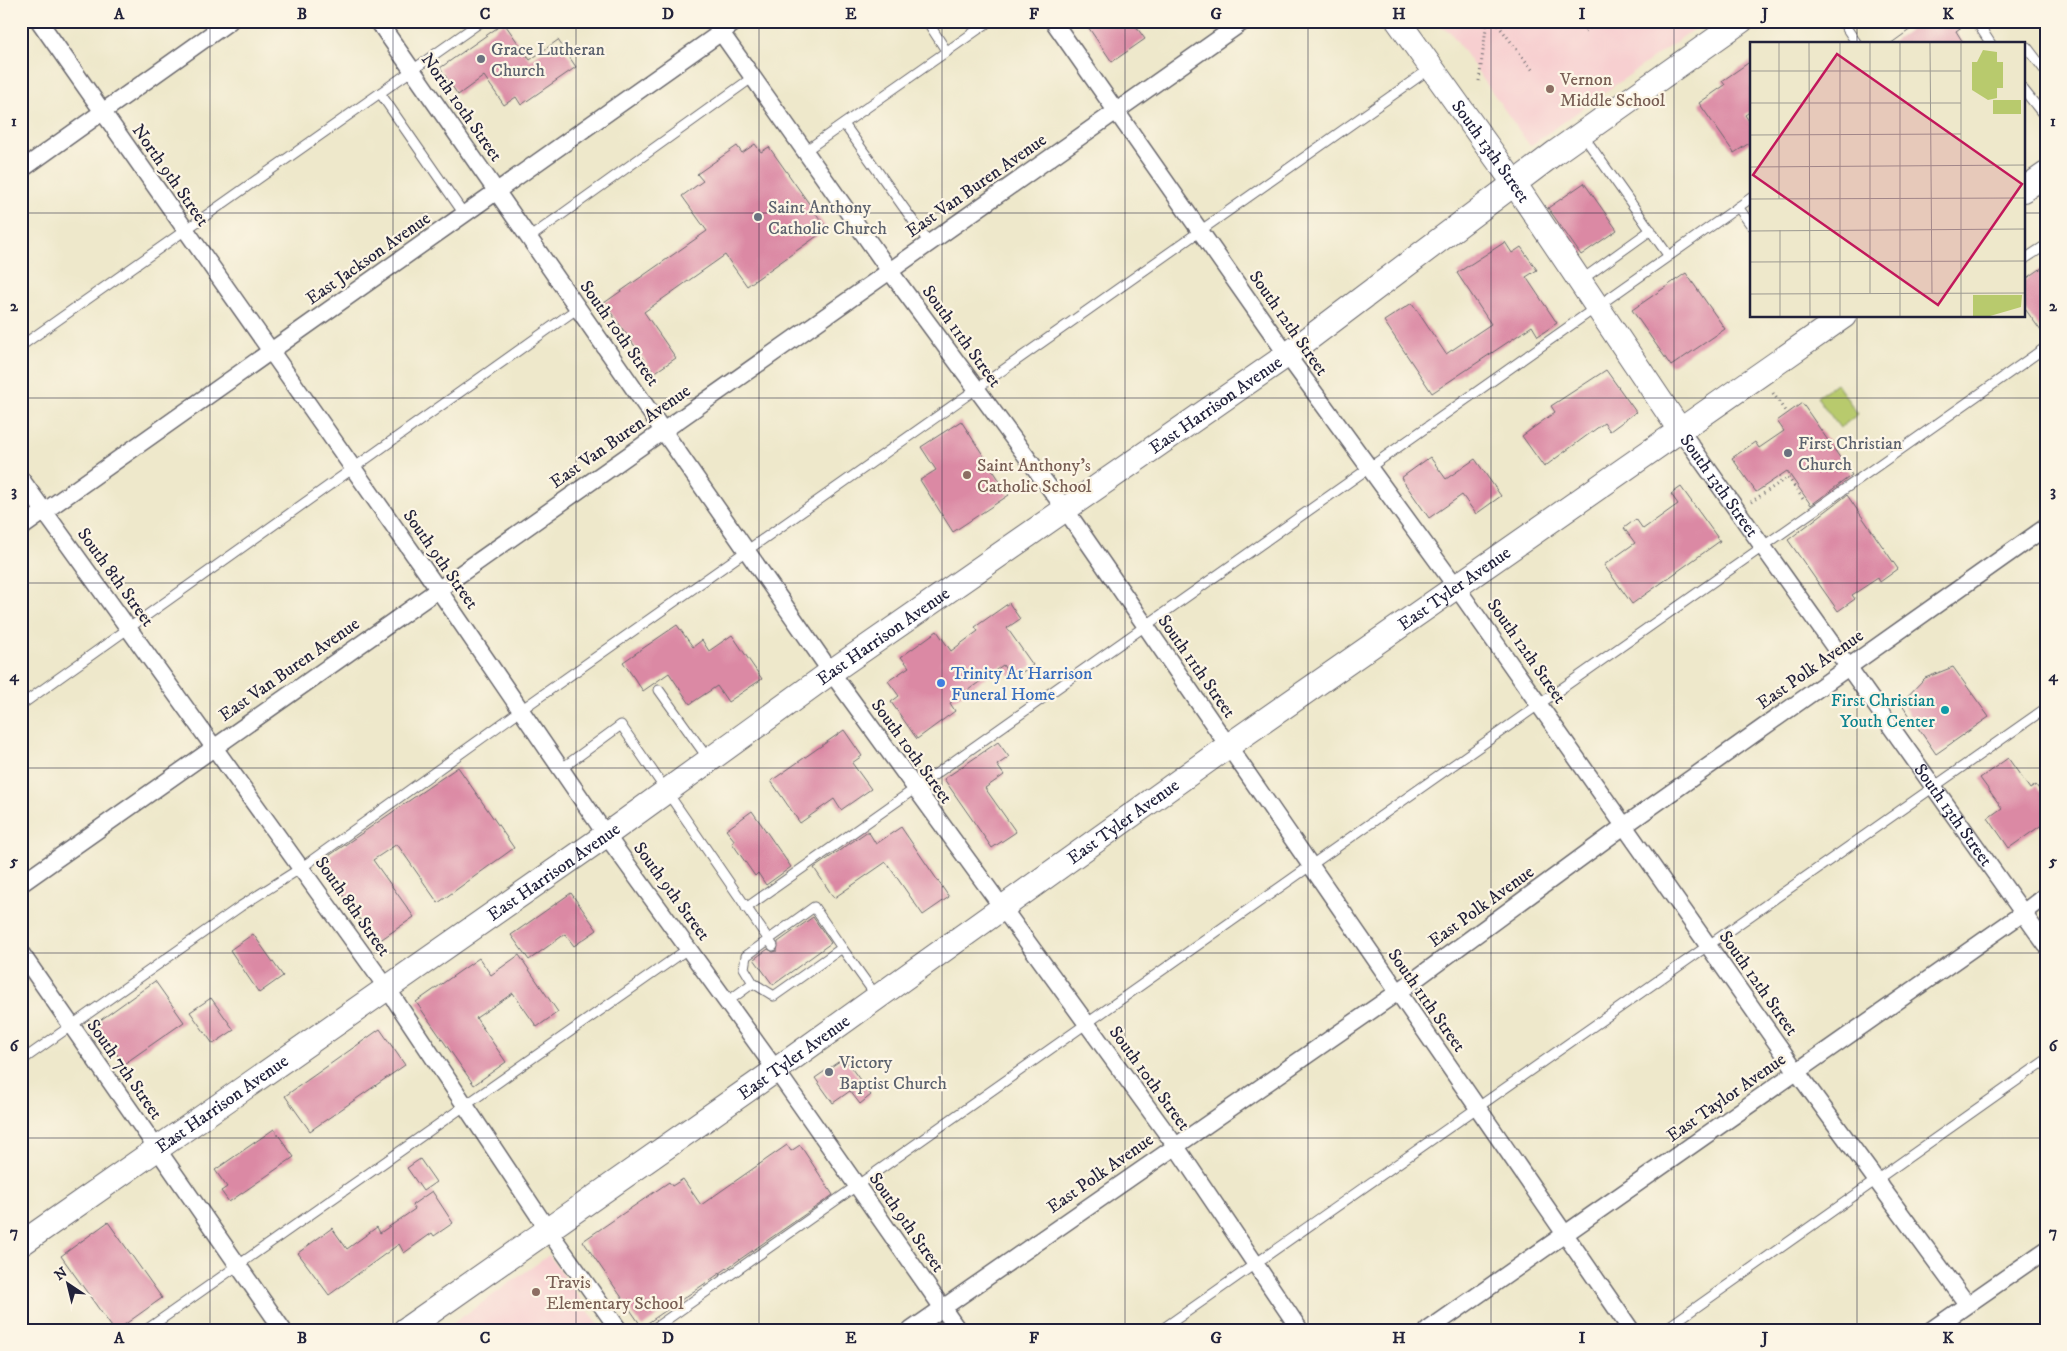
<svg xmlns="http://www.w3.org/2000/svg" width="2067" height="1351" font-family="'IM FELL DW Pica',serif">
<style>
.built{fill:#f7cfd0}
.green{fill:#b8ca6d;stroke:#6d7654}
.building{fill:#db89a4}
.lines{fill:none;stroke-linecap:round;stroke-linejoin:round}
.lane-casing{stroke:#69676d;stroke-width:11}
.street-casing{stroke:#69676d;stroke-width:19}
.secondary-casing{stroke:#69676d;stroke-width:26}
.path{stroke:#69676d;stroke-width:3;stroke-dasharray:1 4;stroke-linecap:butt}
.lane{stroke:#fff;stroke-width:9}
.street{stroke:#fff;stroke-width:16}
.secondary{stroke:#fff;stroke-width:24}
.grid{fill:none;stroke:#22223b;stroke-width:1;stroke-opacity:0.55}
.worship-dot{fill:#6b7280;stroke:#fcf5e5;stroke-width:2}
.education-dot{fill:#8d6e63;stroke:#fcf5e5;stroke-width:2}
.shop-dot{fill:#3f7fe0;stroke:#fcf5e5;stroke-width:2}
.culture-dot{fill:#0f9aa8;stroke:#fcf5e5;stroke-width:2}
.labels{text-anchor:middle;stroke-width:4.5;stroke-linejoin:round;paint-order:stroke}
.worship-label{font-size:18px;fill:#5b616d;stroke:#fcf5e5;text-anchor:start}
.education-label{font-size:18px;fill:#785e54;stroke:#fcf5e5;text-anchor:start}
.street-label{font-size:18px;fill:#22223b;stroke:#fcf5e5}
.shop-label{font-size:18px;fill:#366cbe;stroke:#fcf5e5;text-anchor:start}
.culture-label{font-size:18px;fill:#0d838f;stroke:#fcf5e5;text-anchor:end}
.inset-road{fill:none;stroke:#9c9991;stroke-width:1}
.view{fill:#c2185b;fill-opacity:0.15;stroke:#c2185b;stroke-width:2.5}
.inset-edge{fill:none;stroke:#22223b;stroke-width:2.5}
.neatline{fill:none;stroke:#22223b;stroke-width:2}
.grid-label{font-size:16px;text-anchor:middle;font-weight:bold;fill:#22223b}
</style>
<rect width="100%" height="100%" fill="#fcf5e5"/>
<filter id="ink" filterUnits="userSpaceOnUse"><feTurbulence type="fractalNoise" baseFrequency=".02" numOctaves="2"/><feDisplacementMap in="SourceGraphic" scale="10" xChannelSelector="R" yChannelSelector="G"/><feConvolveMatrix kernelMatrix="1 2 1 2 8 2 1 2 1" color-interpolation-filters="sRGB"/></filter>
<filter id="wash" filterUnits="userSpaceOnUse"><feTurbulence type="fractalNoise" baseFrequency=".0096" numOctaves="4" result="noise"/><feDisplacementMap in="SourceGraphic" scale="20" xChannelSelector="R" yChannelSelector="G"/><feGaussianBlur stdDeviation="1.12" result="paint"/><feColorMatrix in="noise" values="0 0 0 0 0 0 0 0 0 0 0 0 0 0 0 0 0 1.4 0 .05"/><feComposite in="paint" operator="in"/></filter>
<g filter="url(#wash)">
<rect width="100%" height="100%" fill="#eee8cb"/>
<g class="built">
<path d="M1433,21h272l-175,125 -80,-114z"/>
<path d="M549,1255l53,75h-158z"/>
</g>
<path class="green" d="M1836,383l22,31 -18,14 -23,-31z"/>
<g id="blocks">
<g class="building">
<path d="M1084,21h48l13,18 -33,23z"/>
<path d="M1922,21h48l-14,10 8,13h-74z"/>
<path d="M504,23l26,37 28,-20 18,27 -55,38 -5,-8 -12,8 -20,-29 -26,19 -18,-27z"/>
<path d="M1751,61v50l-6,4 6,9v18l-17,11 -35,-50 26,-18 -3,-4z"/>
<path d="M755,144l6,8 8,-5 58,82 -80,57 -22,-31 -81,57 32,46 -22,15 -50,-70 103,-72 -25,-35 21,-15 -6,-7 40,-28 5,7z"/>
<path d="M1584,183l33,47 -36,25 -33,-47z"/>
<path d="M1505,242l7,11 9,-6 16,23 -11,7 31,46 -19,13 -6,-10 -100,67 -48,-72 28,-18 34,51 45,-30 -34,-51z"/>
<path d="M2046,265v73l-23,-32v-25z"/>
<path d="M1686,273l39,56 -54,37 -39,-56z"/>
<path d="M1606,370l30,42 -26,19 -6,-8 -60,44 -22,-31 33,-24 -4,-6z"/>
<path d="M1802,403l50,72 -41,30 -24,-34 -31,21 -24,-34 23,-16 4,6 25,-17 -7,-10z"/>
<path d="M961,421l48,74 -56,37 -33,-52 16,-10 -15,-23z"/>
<path d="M1430,457l16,22 29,-20 26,37 -25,18 -14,-19 -33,23 -28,-40z"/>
<path d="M1681,487l39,54 -88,63 -28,-39 31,-22 -11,-15 12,-9 7,10 35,-25 -7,-10z"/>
<path d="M1847,495l51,74 -18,13 -2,-4 -26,17 3,4 -17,12 -50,-71z"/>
<path d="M1009,603l11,16 -13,9 26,37 -21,14 -9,-14 -53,38 5,8 -38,28 -26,-37 8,-6 -11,-15 21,-14 -8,-10 36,-26 14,20 27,-20 -3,-4z"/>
<path d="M677,625l16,22 9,-7 7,11 23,-16 30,44 -34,23 -11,-16 -27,18 -21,-31 -26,18 -20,-29z"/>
<path d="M1953,667l36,50 -53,37 -35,-51 24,-25z"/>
<path d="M844,730l18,26 -10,7 19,26 -30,21 -7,-11 -34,24 -29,-42z"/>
<path d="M998,742l11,15 -12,8 7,10 -19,13 31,44 -24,16 -48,-69z"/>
<path d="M2008,758l22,31 6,-4 10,14v23l-37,26 -21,-30 14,-10 -22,-30z"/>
<path d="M458,767l56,81 -76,55 -41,-59 -24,16 41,57 -38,26 -56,-81z"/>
<path d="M752,811l39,56 -25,18 -8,-12 -3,3 -23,-33 3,-2 -9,-11z"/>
<path d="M901,827l48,70 -26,18 -37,-53 -52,36 -20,-30 54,-37 8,13z"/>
<path d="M571,893l26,37 -23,16 -9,-12 -36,26 -18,-25z"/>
<path d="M813,917l18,26 -58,42 -19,-26 14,-10 5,3 4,-1 1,-9z"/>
<path d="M253,934l30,42 -24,17 -29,-43z"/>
<path d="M519,955l39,57 -21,15 -24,-34 -37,25 30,44 -32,23 -58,-83 63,-44 12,17z"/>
<path d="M155,981l29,41 -60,42 -29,-40z"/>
<path d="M211,998l23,32 -21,14 -23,-32z"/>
<path d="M380,1029l25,36 -95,66 -25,-35z"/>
<path d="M844,1058l27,37 -11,9 -10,-13 -17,12 -18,-25z"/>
<path d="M274,1129l20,28 -65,45 -8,-11 6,-4 -12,-17z"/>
<path d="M787,1145l4,6 9,-6 33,50 -191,132 -59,-86 86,-59 3,4 11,-7 18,26z"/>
<path d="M420,1159l16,23 -13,9 -16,-23z"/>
<path d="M432,1191l21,32 -19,13 -2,-3 -28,20 -5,-9 -70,51 -31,-42 34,-25 15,21 30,-22 3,6 35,-24 -3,-4z"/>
<path d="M108,1222l54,76 -45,32h-3l-53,-74z"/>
</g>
</g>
</g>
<g filter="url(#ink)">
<use href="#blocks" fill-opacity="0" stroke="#69676d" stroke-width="1"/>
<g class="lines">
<g class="lane-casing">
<g id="lane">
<path d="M927,21l20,31"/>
<path d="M1842,21l15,23"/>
<path d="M1976,21l15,23"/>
<path d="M2027,47l19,25"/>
<path d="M2023,89l23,29"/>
<path d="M380,93l84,121"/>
<path d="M844,124l85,119"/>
<path d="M1582,134l86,121"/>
<path d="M805,151l185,-130"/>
<path d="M1738,207l13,18"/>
<path d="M529,238l224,-161"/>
<path d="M2023,260l23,-15"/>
<path d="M1580,281l71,-51"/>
<path d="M21,346l461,-325"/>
<path d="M659,690l50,70"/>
<path d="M21,705l557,-397"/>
<path d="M561,769l60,-44 152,221"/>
<path d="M746,908l1005,-710"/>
<path d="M753,983l-9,-15 2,-12 68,-49 28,41"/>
<path d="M727,1002l26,-19 21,13 68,-48 35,49"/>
<path d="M21,1061l220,-155 60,-38 220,-158 910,-642"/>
<path d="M146,1330l543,-382"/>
<path d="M652,1330l1394,-983"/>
<path d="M1161,1330l885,-622"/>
<path d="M1664,1330l382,-270"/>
</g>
</g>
<g class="street-casing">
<g id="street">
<path d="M39,21l399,568 168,246 170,235 182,260"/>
<path d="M378,21l453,651 344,473 125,185"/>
<path d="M713,21l176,249 176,239 566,821"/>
<path d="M1053,21l234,334 170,233 340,484 170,232"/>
<path d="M21,170l209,-149"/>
<path id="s1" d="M1680,430l366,515"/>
<path d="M21,479l366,509 161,242 71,100"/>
<path d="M21,528l716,-507"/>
<path d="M21,884l1223,-863"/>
<path d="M21,953l262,377"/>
<path d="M911,1330l487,-338 226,-166 422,-299"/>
<path d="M1428,1330l595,-417 23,-18"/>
<path d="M1931,1330l115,-80"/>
</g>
</g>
<g class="secondary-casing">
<g id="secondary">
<path id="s2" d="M1398,21l116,162 166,247"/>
<path d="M2023,190l23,-16"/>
<path id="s3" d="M21,1244l585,-409 225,-163 456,-317 269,-203 185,-131"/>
<path id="s4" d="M405,1330l371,-260 452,-324 616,-430"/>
</g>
</g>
<g class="path">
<path d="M1495,21l39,51"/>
<path d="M1585,31l15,-10"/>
<path d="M1479,81l8,-60"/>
<path d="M1773,393l14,21"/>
<path d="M1751,502l37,-25 17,25"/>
</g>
<use href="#lane" class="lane"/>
<use href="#street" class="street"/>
<use href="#secondary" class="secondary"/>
</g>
</g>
<path class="grid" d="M210,21v1309M393,21v1309M576,21v1309M759,21v1309M942,21v1309M1125,21v1309M1308,21v1309M1491,21v1309M1674,21v1309M1857,21v23M21,213h1730M2023,213h23M1857,316v1014M21,398h2025M21,583h2025M21,768h2025M21,953h2025M21,1138h2025"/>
<g class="worship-dot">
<circle cx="481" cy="59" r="5"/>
<circle cx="758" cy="217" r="5"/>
<circle cx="1788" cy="453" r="5"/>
<circle cx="829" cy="1072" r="5"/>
</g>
<g class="education-dot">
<circle cx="1550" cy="89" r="5"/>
<circle cx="967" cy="475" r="5"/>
<circle cx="536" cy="1292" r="5"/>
</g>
<circle class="shop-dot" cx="941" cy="683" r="5"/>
<circle class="culture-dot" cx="1945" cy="710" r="5"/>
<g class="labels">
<g class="worship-label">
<text x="491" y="55">Grace Lutheran<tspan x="491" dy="21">Church</tspan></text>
<text x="768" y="213">Saint Anthony<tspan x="768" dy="21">Catholic Church</tspan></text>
<text x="1798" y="449">First Christian<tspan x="1798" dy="21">Church</tspan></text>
<text x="839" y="1068">Victory<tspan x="839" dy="21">Baptist Church</tspan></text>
</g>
<g class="education-label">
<text x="1560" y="85">Vernon<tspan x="1560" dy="21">Middle School</tspan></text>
<text x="977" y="471">Saint Anthony's<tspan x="977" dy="21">Catholic School</tspan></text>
<text x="546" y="1288">Travis<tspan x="546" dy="21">Elementary School</tspan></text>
</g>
<g class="street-label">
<text transform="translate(462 107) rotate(55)" y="6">North 10th Street</text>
<text dy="6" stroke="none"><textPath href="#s2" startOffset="160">South 13th Street</textPath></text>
<text transform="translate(171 175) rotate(55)" y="6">North 9th Street</text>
<text transform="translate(976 185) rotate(-35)" y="6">East Van Buren Avenue</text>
<text transform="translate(368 258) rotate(-35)" y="6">East Jackson Avenue</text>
<text transform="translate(1289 323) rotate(55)" y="6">South 12th Street</text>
<text transform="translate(620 333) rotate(55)" y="6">South 10th Street</text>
<text transform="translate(962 336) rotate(54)" y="6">South 11th Street</text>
<text dy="6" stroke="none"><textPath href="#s3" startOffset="1460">East Harrison Avenue</textPath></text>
<text transform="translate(620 436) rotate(-35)" y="6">East Van Buren Avenue</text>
<text dy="6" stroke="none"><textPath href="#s1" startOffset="68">South 13th Street</textPath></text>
<text transform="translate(441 559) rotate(55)" y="6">South 9th Street</text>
<text transform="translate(116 577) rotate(54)" y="6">South 8th Street</text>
<text dy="6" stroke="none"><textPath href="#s4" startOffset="1285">East Tyler Avenue</textPath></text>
<text dy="6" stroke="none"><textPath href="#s3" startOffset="1055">East Harrison Avenue</textPath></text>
<text transform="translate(1527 651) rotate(55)" y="6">South 12th Street</text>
<text transform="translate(1197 666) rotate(55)" y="6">South 11th Street</text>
<text transform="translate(289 669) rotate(-35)" y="6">East Van Buren Avenue</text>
<text transform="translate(1810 669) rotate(-35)" y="6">East Polk Avenue</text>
<text transform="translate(912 751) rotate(54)" y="6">South 10th Street</text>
<text dy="6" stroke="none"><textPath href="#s1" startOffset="472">South 13th Street</textPath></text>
<text dy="6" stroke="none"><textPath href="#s4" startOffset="880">East Tyler Avenue</textPath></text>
<text dy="6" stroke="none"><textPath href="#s3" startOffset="650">East Harrison Avenue</textPath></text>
<text transform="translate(672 891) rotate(54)" y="6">South 9th Street</text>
<text transform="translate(353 906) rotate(55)" y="6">South 8th Street</text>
<text transform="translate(1481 906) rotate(-36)" y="6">East Polk Avenue</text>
<text transform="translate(1759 983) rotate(55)" y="6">South 12th Street</text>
<text transform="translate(1427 1000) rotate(55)" y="6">South 11th Street</text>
<text dy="6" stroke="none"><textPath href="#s4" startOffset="475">East Tyler Avenue</textPath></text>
<text transform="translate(125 1069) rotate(55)" y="6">South 7th Street</text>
<text transform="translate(1150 1078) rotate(54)" y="6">South 10th Street</text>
<text transform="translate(1726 1097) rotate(-35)" y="6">East Taylor Avenue</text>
<text dy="6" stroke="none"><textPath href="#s3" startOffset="245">East Harrison Avenue</textPath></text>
<text transform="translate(1100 1173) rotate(-35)" y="6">East Polk Avenue</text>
<text transform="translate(907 1222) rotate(55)" y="6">South 9th Street</text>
</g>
<g class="shop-label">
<text x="951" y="679">Trinity At Harrison<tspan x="951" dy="21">Funeral Home</tspan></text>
</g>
<g class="culture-label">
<text x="1935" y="706">First Christian<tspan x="1935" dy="21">Youth Center</tspan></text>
</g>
</g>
<g transform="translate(1750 42)">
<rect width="275" height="275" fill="#eee8cb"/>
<path d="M233,8l14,2v10h6v26h-6v10l-9,2 -16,-10v-28h5zM243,58h28v14h-28zM223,253h49l-1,12 -31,9h-17z" fill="#b8ca6d"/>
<path class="inset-road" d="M29,1v156M59,1l1,273M90,1v273M120,1v251M180,1l2,251M211,1v273M0,29h211M0,61h211M0,93l211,-1M0,125l275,-2M0,157l275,-1M30,188v86M0,189l275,-2M0,220l275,-1M0,252l275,-1M150,274v-273"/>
<path class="view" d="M87,12l185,130 -84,121 -185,-130z"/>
<rect width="275" height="275" class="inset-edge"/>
</g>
<rect width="2067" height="1351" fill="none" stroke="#fcf5e5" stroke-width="55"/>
<g transform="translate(68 1284) rotate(325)" stroke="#fcf5e5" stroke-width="4" paint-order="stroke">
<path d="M0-4L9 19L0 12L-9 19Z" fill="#22223b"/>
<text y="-8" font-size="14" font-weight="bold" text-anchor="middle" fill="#22223b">N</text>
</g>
<rect x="28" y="28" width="2012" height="1296" class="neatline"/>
<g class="grid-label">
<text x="119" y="19">A</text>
<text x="302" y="19">B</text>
<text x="485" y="19">C</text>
<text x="668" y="19">D</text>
<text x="851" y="19">E</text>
<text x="1034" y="19">F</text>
<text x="1216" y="19">G</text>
<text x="1399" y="19">H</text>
<text x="1582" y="19">I</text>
<text x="1765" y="19">J</text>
<text x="1948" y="19">K</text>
<text x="14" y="126">1</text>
<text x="2053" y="126">1</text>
<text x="14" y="311">2</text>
<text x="2053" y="311">2</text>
<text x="14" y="496">3</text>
<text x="2053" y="496">3</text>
<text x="14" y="681">4</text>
<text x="2053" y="681">4</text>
<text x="14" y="866">5</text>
<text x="2053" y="866">5</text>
<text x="14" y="1051">6</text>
<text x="2053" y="1051">6</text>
<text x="14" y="1237">7</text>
<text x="2053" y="1237">7</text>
<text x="119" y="1343">A</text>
<text x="302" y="1343">B</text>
<text x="485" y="1343">C</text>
<text x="668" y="1343">D</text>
<text x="851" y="1343">E</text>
<text x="1034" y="1343">F</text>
<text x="1216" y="1343">G</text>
<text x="1399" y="1343">H</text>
<text x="1582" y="1343">I</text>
<text x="1765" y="1343">J</text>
<text x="1948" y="1343">K</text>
</g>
</svg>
